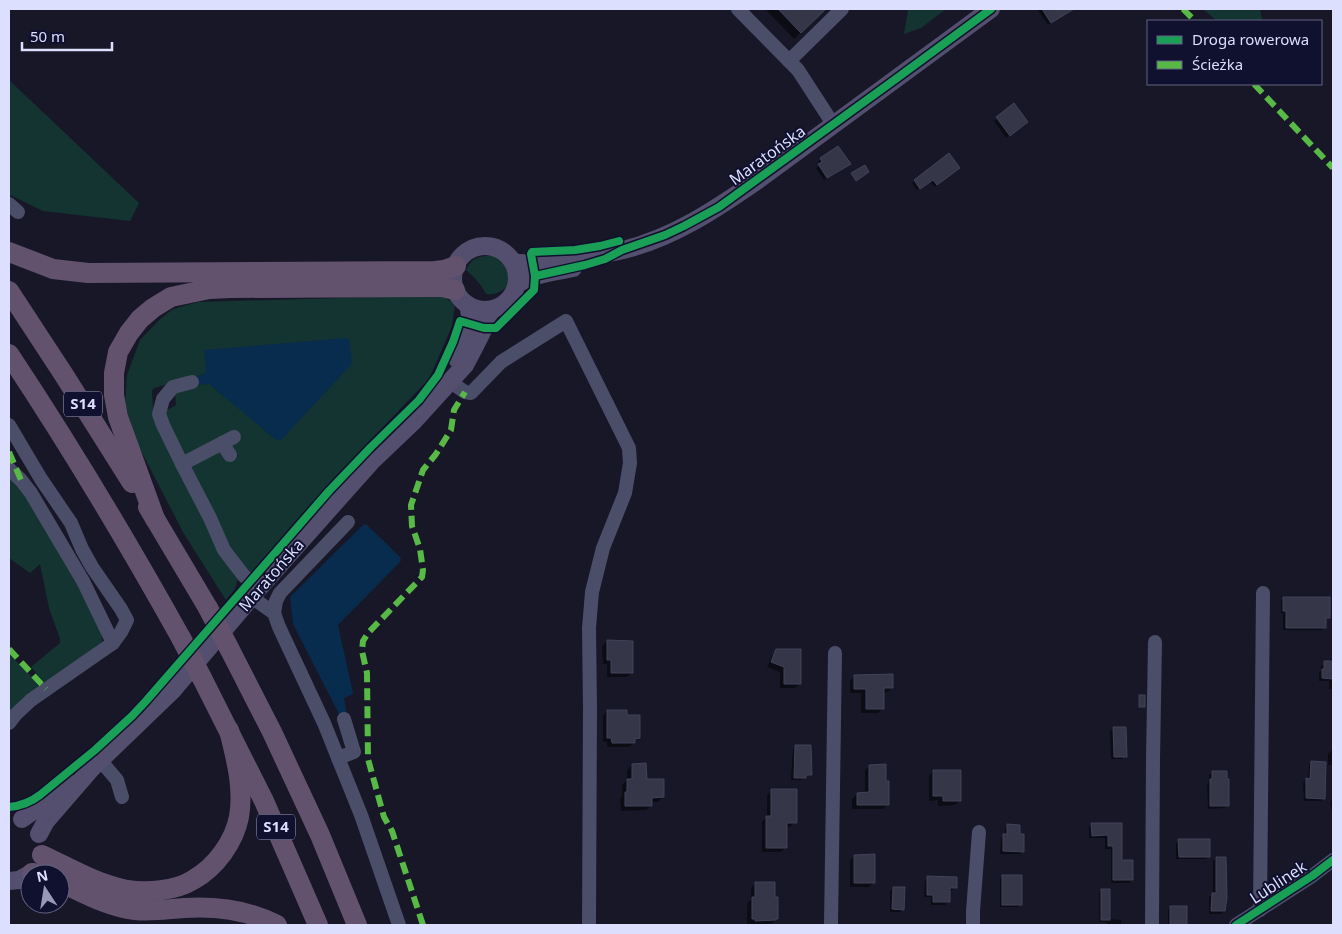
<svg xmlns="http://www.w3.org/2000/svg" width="1342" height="934" font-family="'Noto Sans',sans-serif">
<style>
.green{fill:#133430}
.water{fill:#082c4d}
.shadow{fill:#0007}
.building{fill:#363649;stroke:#42425b}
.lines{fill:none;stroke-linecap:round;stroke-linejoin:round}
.minor{stroke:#4b4e69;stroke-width:14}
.major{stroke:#544f6e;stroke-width:18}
.highway{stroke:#62526e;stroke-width:20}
.highway-bridge{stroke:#62526e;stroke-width:20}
.quiet{stroke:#58b947;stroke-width:6;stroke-dasharray:12 6;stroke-linecap:butt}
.cycleway-casing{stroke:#10102f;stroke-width:11}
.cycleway{stroke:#1a9f57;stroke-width:8}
.labels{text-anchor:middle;stroke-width:4;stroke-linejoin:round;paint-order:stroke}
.shield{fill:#10102f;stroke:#a0a1c1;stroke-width:1}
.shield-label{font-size:15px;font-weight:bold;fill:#dddfff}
.street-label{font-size:16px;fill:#dddfff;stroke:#10102f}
</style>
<rect width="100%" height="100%" fill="#171728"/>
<g class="green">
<path d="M907,9h39l-25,19 -17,6 4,-23z"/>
<path d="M1203,9h57l2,11 -45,1z"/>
<path d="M9,80l130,123 -9,18 -87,-10 -33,-16 -1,-1z"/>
<path d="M493,255c15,7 16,15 15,31 -8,6 -12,9 -22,8 -5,-10 -12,-17 -20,-24 7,-14 13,-13 27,-15z"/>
<path d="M441,295l14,9 -3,22 -23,53 -94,98 -84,97 -14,-12 -50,-96 31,-17 12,12 8,-5 -6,-11 9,-7 -6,-5 -51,25 -22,-45 14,-8 -1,-13 17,-14 -38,10 -2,3 1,18 86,166 -4,14 -9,11 -42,-66 -47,-91 -12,-39 2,-29 13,-35 19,-20 14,-11 25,-7z"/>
<path d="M9,475l11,12c24,40 48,79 69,120 5,11 14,23 13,35l-54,40 -5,-1 -12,-14 29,-24v-4l-11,-31 -9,-44 -10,9 -21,-15z"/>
<path d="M9,654l22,22 7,10 -2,4 -27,25z"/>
</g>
<g class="water">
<path d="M347,338l2,1 3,24 -2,3 -69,74h-5l-67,-56 -15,1 -2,-7 14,-5 -2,-23z"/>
<path d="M364,524l3,1 33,32 1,3 -1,2 -62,63 15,68 -2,2 -7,3 3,18 -6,2 -48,-94 -3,-27z"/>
</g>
<g class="shadow">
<path d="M765,9h59l-30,30z"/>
<path d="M1037,9h26l2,4 -17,12z"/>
<path d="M1014,105l10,20 -18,13 -12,-17z"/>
<path d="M821,159l29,5 -26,16 -8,-12 4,-3 -2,-3z"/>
<path d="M956,171l-22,16 -4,-6 -13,9 -5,-7 3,-3z"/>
<path d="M1284,598l44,19 -3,3v7l-3,3h-39v-17h-2v-12z"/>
<path d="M607,642l25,30 -5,5h-20v-13h-4l-1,-18z"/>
<path d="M777,651l23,32 -5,5h-15v-16l-13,-5 5,-11z"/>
<path d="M1333,658v31h-4v-8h-10v-8l2,-2v-5z"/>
<path d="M855,676l37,12 -5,4 -5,1 1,15 -5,5h-17v-20h-11v-12z"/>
<path d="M607,711l19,6 13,21 -10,9h-22v-5h-4v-26z"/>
<path d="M1113,728l12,28 -3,3h-11l-1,-28z"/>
<path d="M796,746l14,28 -8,6h-11l2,-31z"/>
<path d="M1331,751h2v14h-5v-11z"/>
<path d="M1312,762l12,36 -3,3h-17l-1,-18 3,-3h2l1,-15z"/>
<path d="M632,765l31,32 -5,5h-8l1,4 -5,4 -25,1 -1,-13 2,-2v-11l5,-5v-10z"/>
<path d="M869,766l19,38 -5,5h-31v-10l5,-5h8v-23z"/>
<path d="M933,771l27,30 -5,4 -17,1v-6l-9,1v-25z"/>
<path d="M1212,772l16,33 -3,3 -17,1 -1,-25 2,-3v-6z"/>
<path d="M772,790l23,32 -5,5h-4v20l-5,5h-19v-30l5,-5v-22z"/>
<path d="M1333,799v17l-3,-14z"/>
<path d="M1092,824h28l1,38 11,18 -3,3h-18v-34h-6v-11h-16v-11z"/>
<path d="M1008,826l11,9 4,16 -3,3h-20l1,-16 4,-2v-7z"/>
<path d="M1179,840l30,16 -3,3h-30v-16z"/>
<path d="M854,856l20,26 -5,5h-19v-26z"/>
<path d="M1216,858l8,53 -3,3h-12v-17l4,-3v-33z"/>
<path d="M1003,876l18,28 -3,3h-18v-28z"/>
<path d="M928,878l28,9 -3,3h-5v12l-3,3h-14v-8h-7l1,-16z"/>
<path d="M755,883l22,36 -7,6h-19v-1h-4v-21l4,-3v-12z"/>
<path d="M893,888l10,21 -3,3h-10v-21z"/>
<path d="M1102,890l7,29 12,1v5h-14v-3h-8v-29z"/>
<path d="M1171,907h15v18h-18v-15z"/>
</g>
<g class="building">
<path d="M778,9h48l-25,24z"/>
<path d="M1042,9h32l-23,14z"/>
<path d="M1014,103l14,19 -18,14 -14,-19z"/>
<path d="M838,146l13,18 -24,14 -9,-14 4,-2 -2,-4z"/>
<path d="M949,153l11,15 -23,17 -4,-5 -13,9 -6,-9z"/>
<path d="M865,165l4,7 -13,9 -5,-8z"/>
<path d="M1283,597h47v21h-4v10h-40v-17h-3z"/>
<path d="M607,640l26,1v32h-22v-13h-4z"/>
<path d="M776,649h25v35h-17v-17l-13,-5z"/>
<path d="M1324,661h9v18l-11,-1v-9h2z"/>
<path d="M893,674v14h-9v21h-18v-20h-12v-14z"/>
<rect x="1139" y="695" width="6" height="12"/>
<path d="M607,710h20v5h13v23l-5,1v4h-23l-1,-5h-4z"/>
<path d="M1113,727h13l1,30h-13z"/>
<path d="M795,745h16l1,30h-6v3h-12z"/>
<path d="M1311,761l15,1 -1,37 -19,-1v-20l4,1z"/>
<path d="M646,763l1,16h17v18l-12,1v8h-27v-14h2v-13h5v-15z"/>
<path d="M886,764v17h3v24h-32v-12l12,-1v-27z"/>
<path d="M933,770h28v31h-18v-5h-10z"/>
<path d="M1212,771h15v8h2v27h-19v-27h2z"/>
<path d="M771,789h26v34h-10v25h-21v-32h5z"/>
<path d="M1091,823h31v37h11v20h-20v-34h-5v-11l-16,1z"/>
<path d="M1007,824l13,1v9h4v18l-21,-1v-17h4z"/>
<path d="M1178,839h32v18h-31z"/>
<path d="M875,854v29h-21v-28z"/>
<path d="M1216,857h10l1,41 -2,13h-14l1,-18h4z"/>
<rect x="1002" y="875" width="20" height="30"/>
<path d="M927,876l30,1v11h-7v14h-17v-7h-6z"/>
<path d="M755,882h20v15h3v22h-2v1l-21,1v-2h-3v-22h3z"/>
<path d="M893,887h12l-1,23 -12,-1z"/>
<rect x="1101" y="889" width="9" height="31"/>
<rect x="1170" y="906" width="17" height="19"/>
</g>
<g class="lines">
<g class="minor">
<path d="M738,9l60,61 35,54"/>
<path d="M789,61l53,-52"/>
<path d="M9,204l9,8"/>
<path d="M449,381l16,11 6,1 30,-31 65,-41 63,127 1,15 -5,30 -22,55 -11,44 -3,36 1,80 -1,217"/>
<path d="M192,382l-19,5 -10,12 -4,15 4,11 19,39 52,-27"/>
<path d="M9,425l32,54 30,44 11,26 10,18 29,42 6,11 -6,12 -8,11 -82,57 -16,15 -6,8"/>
<path d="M222,443l8,12"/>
<path d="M182,464l28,54 14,32 20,26 15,12"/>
<path d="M9,469l12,11 10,13 52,88 30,62"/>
<path d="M251,597l23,16 5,14 45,96 37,92 38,110"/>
<path d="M274,613l2,-12 4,-8 68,-71"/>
<path d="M338,758l16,-6 -10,-33"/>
<path d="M100,760l17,20 5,17"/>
<path d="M1260,910l3,-317"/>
<path d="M831,925l4,-272"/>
<path d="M973,925v-14l6,-79"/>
<path d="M1152,925l1,-165 2,-118"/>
<path d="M1236,925l76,-49 21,-16"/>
</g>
<g class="major">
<circle cx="485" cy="278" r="32"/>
<path d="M513,262c14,4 31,-1 45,-2 22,-3 44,-5 65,-10 50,-12 93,-41 135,-70l233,-171"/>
<path d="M517,284c16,-10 37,-12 56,-16"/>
<path d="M457,359c7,-17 17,-35 11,-54"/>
<path d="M22,819l10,-7 37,-29"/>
<path d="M39,834l7,-13 45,-52 82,-79 86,-102 80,-90 33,-37 42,-40 51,-56 11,-21 8,-16 3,-11 5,-7"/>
<path d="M9,881l10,-1 11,-6"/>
</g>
<g class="highway">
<path d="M9,252l44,17 35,4 347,-2 9,-1 12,-4"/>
<path d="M9,291l55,84 68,108"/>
<path d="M9,354c61,92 118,187 172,284"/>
<path d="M148,507l60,101"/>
<path d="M155,519l-37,-102 -4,-22v-22l4,-21 11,-19 11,-14 13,-11 18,-11 38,-8 21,-1 196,-1h16l13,3"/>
<path d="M229,648l43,84 48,103 37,90"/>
<path d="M202,678l62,123 54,124"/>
<path d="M42,855c28,13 54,29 85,35 20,3 48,1 66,-10 23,-13 41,-38 46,-63 5,-30 -3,-58 -10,-87"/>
<path d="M32,873l11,1"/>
<path d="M60,882c24,11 48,25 75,28 16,2 33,-1 49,-2 33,-2 64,2 93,17"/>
</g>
<g class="highway-bridge">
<path d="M208,608l21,40"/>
<path d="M181,638l21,40"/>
</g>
<g class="quiet">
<path d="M1183,9l12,12"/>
<path d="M1254,84l79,84"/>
<path d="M9,452l12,28"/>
<path d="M9,649l37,40"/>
<path d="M423,925l-31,-94 -8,-14 -16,-58 -1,-86 -5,-22 1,-10 5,-8 54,-56 1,-7 -3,-21 -8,-23 -1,-21 12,-35 13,-16 15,-24 3,-20 11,-18"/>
</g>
<g class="cycleway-casing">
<g id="cycleway">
<path d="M535,276l50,-11 20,-6 17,-9 43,-15 19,-9 35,-19 174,-126 98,-72"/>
<path d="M9,807c12,-1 22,-5 31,-12l55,-45 37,-34 14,-15 183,-210 42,-44 48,-47 19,-25 15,-33 7,-21 24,7h12l38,-38 1,-14 -4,-22 1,-2 43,-2 25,-4 19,-5"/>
<path d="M1236,925l76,-49 21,-16"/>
</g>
</g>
<use href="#cycleway" class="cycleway"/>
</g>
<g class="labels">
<g class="shield">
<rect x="64" y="391.5" width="38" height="25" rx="4"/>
<rect x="257" y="814.5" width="38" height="25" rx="4"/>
</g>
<g class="shield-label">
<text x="83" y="409">S14</text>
<text x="276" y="832">S14</text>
</g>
<g class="street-label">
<text transform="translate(767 155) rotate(-36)" y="6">Maratońska</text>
<text transform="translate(271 575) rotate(-49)" y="6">Maratońska</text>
<text transform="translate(1278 882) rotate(-33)" y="6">Lublinek</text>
</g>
</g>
<rect width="1342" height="934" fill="none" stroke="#dddfff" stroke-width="20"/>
<rect x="1147" y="20" width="175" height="65" fill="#10102f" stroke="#626382"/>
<rect x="1157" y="36" width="25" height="8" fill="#1a9f57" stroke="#626382"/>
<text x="1192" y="45" font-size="15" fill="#dddfff">Droga rowerowa</text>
<rect x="1157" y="61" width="25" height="8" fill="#58b947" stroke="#626382"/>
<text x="1192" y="70" font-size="15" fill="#dddfff">Ścieżka</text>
<g transform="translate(45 889) rotate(348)"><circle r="24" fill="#10102f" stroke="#626382"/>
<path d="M0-4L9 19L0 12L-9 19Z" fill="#9899b4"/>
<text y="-8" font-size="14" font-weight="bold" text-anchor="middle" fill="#dddfff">N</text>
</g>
<path d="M22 42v8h90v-8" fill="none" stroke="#dddfff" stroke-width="2.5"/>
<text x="30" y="42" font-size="15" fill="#dddfff" stroke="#10102f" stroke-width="4" paint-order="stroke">50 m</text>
</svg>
